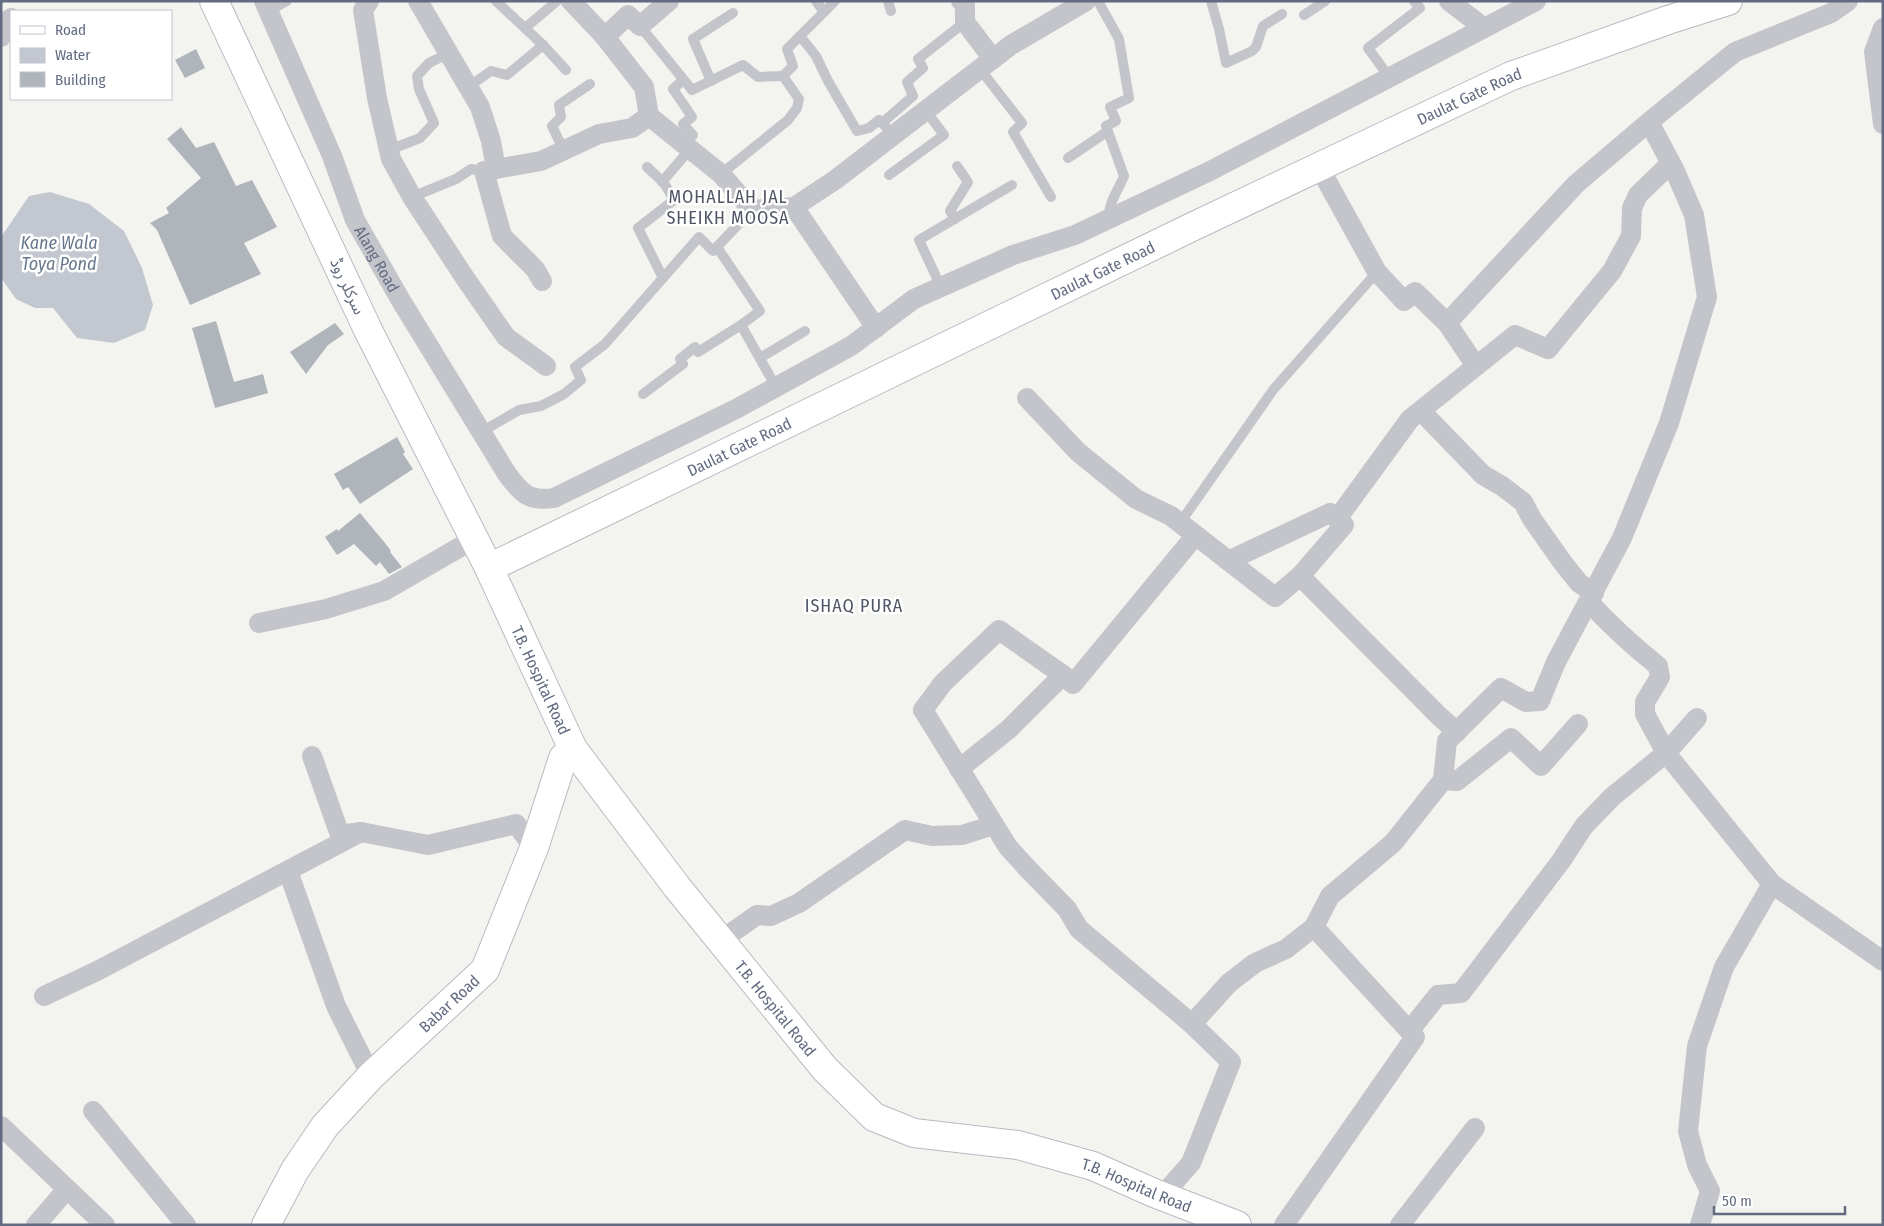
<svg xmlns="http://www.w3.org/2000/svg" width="1884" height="1226" font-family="'Fira Sans Condensed','Noto Sans Arabic',sans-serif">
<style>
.water{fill:#c3c8d0}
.building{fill:#b0b4bb}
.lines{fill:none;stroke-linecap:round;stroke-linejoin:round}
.secondary-casing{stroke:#b8bac0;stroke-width:30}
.lane{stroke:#c4c5ca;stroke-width:10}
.street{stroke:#c4c5ca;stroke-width:20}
.secondary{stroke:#fff;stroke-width:28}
.labels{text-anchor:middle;stroke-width:5;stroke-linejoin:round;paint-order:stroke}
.street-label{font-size:16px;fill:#626b81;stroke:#fff}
.neighbourhood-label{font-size:18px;letter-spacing:1px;fill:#505666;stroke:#fff}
.water-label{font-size:18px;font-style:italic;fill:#67788c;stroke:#fff}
</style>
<rect width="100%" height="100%" fill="#f3f4f0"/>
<path class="water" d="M50,192l39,12 35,27 18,37 11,37 -8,25 -31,13 -37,-5 -24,-30h-18l-19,-9 -15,-21v-41l28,-41z"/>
<g class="building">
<path d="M196,49l9,19 -20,10 -10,-18z"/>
<path d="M181,127l15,21 18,-6 22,44 16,-6 25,47 -33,16 17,31 -71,31 -33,-75 -7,-7 19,-10 -3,-5 35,-30 -34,-39z"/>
<path d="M216,321l18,61 29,-8 5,19 -53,15 -23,-80z"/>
<path d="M335,323l9,11 -16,11 -22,29 -16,-22z"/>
<path d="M397,437l8,15 -2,2 10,15 -53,35 -12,-17 -5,3 -9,-16z"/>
<path d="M360,513l25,30 6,8 -1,1 12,15 -13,7 -9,-12 -4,4 -22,-22 -17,11 -12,-18 12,-8 1,2z"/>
</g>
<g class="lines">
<g class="secondary-casing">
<g id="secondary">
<path id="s2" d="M214,1l154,329 121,238 84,181 104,138 148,182 49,48 40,16 104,12 75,21 61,27 83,32"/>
<path id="s3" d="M489,568l705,-342 317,-150 157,-56 60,-19"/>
<path id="s4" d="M266,1225l29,-55 30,-44 46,-50 114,-106 49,-122 29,-90 10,-9"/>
</g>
</g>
<g class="lane">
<path d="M496,1l47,44 23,25"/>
<path d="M816,1l8,11"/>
<path d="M888,1l3,10"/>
<path d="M1098,1l21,38 10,59 -19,9 6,14 -10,5 18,50c-6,15 -16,27 -15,42"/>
<path d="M1211,1l8,28 7,34 26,-12 4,-4 7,-21 19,-12"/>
<path d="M269,11l18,-10"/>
<path d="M1304,15l21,-14"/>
<path d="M640,26l52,64 51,-25 15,12 25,-1"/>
<path d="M525,28l32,-27"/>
<path d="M800,36l16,20 12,25 29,50 12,-3 10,-8 15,15"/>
<path d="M980,69l42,54 -9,9 38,65"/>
<path d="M1389,77l-21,-29 52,-40 -6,-7"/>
<path d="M683,80l-10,9 19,28 -9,7 10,11 -9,9"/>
<path d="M711,81l-18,-42 40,-26"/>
<path d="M468,87l23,-16 16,4 36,-30"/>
<path d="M882,123l31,-27 -6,-14 16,-14 -5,-9 47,-37"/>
<path d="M389,150l31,-12 14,-15 -15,-34 -2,-13 12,-13 20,-10"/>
<path d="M564,151l-12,-25 9,-9 -2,-12 31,-21"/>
<path d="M1068,158l40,-27"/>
<path d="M647,167l17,16 10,17 -36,28 25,50"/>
<path d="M721,174l67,-54 9,-12 2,-9 -16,-23 10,-10 -6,-17 48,-48"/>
<path d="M889,175l55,-40 -18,-24"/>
<path d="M662,182l28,-33"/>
<path d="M412,197l44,-18 15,-10 13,2"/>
<path d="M955,219l-5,-8 18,-29 -11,-16"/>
<path d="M717,247l43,64 -19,14 35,62"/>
<path d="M941,287l-22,-47 93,-55"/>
<path d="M760,358l45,-27"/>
<path d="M643,394l40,-30 -3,-5 15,-12 3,5 43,-27"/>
<path d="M481,432l38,-22 22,-4 23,-12 17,-14 -6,-13 30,-23 94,-107 14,14 39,-41"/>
<path d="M1180,523l93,-133 104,-118"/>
</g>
<g class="street">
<path id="s1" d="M264,1l68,155 23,64 45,79 107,175c14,19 22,28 47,24l182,-89 115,-63 63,-47 99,-44 62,-20 135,-64 326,-170"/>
<path d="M369,1l-6,9 14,88 14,61 21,38 53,81 41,59 40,29"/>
<path d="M418,1l62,106 11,34 5,28"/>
<path d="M571,1l34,36 39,50 5,29 72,58 31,36 42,-3"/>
<path d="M961,1l4,4v17l28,37"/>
<path d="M1449,1l34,26"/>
<path d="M1883,28l-9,24 9,72"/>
<path d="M1,37l10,-19"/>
<path d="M605,37l23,-22 12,11 29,-25"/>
<path d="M1319,167l58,105 27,29 11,-9 32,31 29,43"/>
<path d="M542,281l-7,-12 -33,-33 -18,-65 57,-10 58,-27 33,-6 17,-12"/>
<path d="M1447,323l129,-139 73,-62 86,-70 96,-39 17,-12"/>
<path d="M876,328l-82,-121 41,-27 176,-135 75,-44"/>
<path d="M1027,398l51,54 58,47 35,17 104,81 25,-21 44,-51 -14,-12 -102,48"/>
<path d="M1421,411l62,64 19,11 21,16 9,17 31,44 16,20 15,10"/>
<path d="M1337,519l73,-100 105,-84 33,14 64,-78 19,-35 1,-28 6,-13 33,-32"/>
<path d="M1300,576l139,140 18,16"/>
<path d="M1589,602c21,23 44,44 69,64l2,11 -15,25v12l21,39 106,131 111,77"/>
<path d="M259,623l67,-14 58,-18 90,-52"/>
<path d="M312,756l28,79 21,-3 67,13 88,-21 18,24"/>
<path d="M959,769l50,-40 54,-54"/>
<path d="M1443,780l14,1 54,-43 30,28 37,-42"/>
<path d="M288,871l48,135 35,70"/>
<path d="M720,941l37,-26 14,1 28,-13 106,-73 27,6 30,-1 32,-10"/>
<path d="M44,996l53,-25 264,-139"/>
<path d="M1192,1024l37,-41 26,-20 31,-14 28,-22 16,-31 63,-53 50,-63 4,-39 54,-53 25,14 14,-1 16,-39 66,-124 47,-115 38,-126 -13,-82 -19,-44 -26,-49"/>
<path d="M1410,1030l28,-35 23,-2 100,-132 23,-35 28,-29 54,-44 31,-35"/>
<path d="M93,1111l93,114"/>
<path d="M1,1126l104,99"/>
<path d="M1162,1196l29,-33 40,-101 -39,-38 -113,-95 -12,-20 -39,-40 -20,-22 -85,-137 20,-27 56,-53 64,45 10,9 122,-148"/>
<path d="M36,1225l31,-36"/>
<path d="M1284,1225l131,-188 -101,-110"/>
<path d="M1400,1225l75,-97"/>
<path d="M1700,1225l10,-34 -13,-26 -9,-34 9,-85 27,-79 48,-83"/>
</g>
<use href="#secondary" class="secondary"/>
</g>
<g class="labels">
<g class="street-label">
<text dy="6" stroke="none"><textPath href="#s3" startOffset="1088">Daulat Gate Road</textPath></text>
<text dy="6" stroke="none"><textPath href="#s1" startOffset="282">Alang Road</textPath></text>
<text dy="6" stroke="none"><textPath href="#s3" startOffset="682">Daulat Gate Road</textPath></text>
<text transform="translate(348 286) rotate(65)" y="6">سرکلر روڈ</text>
<text dy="6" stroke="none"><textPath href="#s3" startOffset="278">Daulat Gate Road</textPath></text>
<text dy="6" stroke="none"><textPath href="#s2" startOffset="754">T.B. Hospital Road</textPath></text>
<text dy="6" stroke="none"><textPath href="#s4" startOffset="290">Babar Road</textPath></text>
<text dy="6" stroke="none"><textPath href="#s2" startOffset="1159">T.B. Hospital Road</textPath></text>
<text dy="6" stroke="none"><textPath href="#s2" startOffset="1579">T.B. Hospital Road</textPath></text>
</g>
<g class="neighbourhood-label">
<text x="728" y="203">MOHALLAH JAL<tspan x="728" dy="21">SHEIKH MOOSA</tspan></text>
<text x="854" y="612">ISHAQ PURA</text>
</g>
<g class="water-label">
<text x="59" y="249">Kane Wala<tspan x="59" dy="21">Toya Pond</tspan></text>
</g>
</g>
<rect width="1884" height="1226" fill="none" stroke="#626b81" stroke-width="5"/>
<rect x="10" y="10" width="162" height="90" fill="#ffffff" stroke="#c0c4cd"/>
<rect x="20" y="26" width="25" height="8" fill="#ffffff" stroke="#c0c4cd"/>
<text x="55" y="35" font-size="15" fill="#626b81">Road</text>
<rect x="20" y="48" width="25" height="15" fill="#c3c8d0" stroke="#c0c4cd"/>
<text x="55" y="60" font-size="15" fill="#626b81">Water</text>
<rect x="20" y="72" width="25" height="15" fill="#b0b4bb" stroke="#c0c4cd"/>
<text x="55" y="85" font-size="15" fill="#626b81">Building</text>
<path d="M1714 1206v8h131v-8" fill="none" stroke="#626b81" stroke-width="2.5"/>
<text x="1722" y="1206" font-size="15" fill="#626b81" stroke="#ffffff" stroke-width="4" paint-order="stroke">50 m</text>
</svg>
